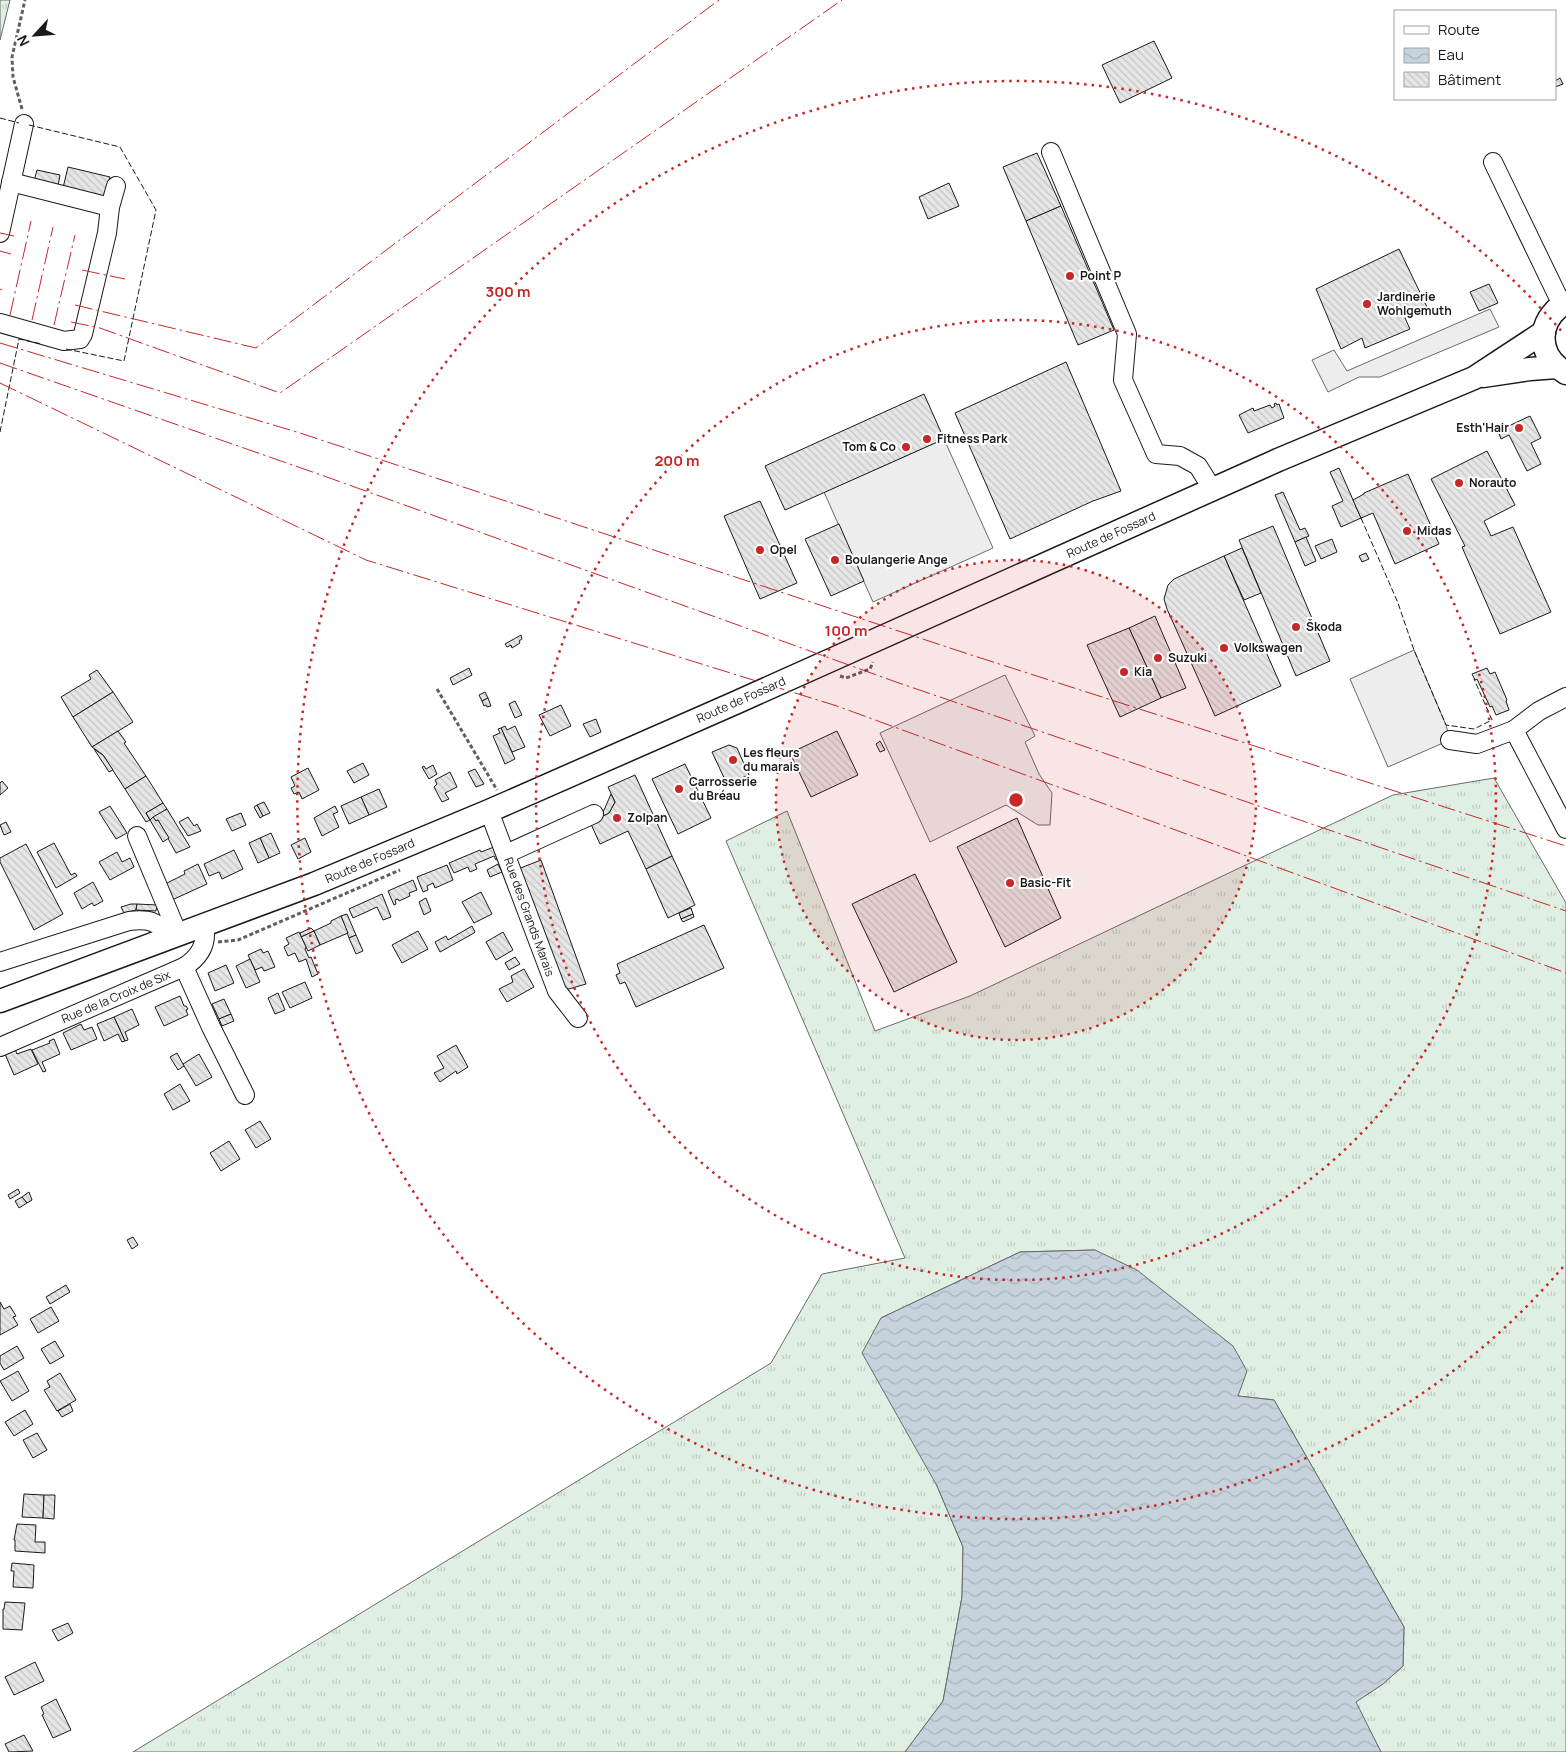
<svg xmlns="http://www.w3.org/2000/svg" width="1566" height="1752" font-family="Manrope,sans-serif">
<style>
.grass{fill:url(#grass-tufts);stroke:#6a6a6a}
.parking{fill:#ededed;stroke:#6a6a6a}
.water{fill:url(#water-waves);stroke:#6a6a6a}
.building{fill:url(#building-back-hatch);stroke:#1a1a1a}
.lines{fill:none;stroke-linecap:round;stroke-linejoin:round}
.minor-casing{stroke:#1a1a1a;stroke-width:20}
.major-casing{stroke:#1a1a1a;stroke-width:25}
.path{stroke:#5f5f5f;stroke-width:3;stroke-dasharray:4 2.5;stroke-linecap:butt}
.minor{stroke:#fff;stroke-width:18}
.major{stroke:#fff;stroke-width:22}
.fence{stroke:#1a1a1a;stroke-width:1;stroke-dasharray:6 2.5;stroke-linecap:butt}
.power{stroke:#c62828;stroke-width:1;stroke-dasharray:18 4 2.5 4;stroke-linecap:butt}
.ring{fill:none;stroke:#c62828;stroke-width:2.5;stroke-dasharray:2.5 5}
.poi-dot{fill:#c62828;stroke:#fff;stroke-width:2}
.labels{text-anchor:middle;stroke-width:4;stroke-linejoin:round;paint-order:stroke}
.poi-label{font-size:12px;font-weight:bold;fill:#1a1a1a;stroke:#fff;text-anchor:start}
.street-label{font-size:12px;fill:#1a1a1a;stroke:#fff}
.centre{fill:#c62828;stroke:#fff;stroke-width:2.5}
.ring-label{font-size:15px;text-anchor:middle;font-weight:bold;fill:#c62828;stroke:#fff;stroke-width:4;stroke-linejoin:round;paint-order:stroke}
</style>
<defs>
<pattern id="grass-tufts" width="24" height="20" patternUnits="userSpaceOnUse" patternTransform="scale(1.25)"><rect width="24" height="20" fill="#e0efe3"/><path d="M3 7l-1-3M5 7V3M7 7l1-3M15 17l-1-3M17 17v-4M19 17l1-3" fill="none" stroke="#c0ccc2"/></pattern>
<pattern id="water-waves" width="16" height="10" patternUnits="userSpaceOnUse" patternTransform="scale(1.25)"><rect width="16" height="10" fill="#c6d2dc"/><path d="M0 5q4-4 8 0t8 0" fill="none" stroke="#aab4bc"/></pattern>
<pattern id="building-back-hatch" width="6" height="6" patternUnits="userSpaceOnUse" patternTransform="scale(1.25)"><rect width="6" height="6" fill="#e6e6e6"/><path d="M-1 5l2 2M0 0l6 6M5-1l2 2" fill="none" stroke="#c5c5c5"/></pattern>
</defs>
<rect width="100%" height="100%" fill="#fff"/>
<g class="grass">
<path d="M0,0h10l-10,40z"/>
<path d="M1494,778l72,125v849h-185l-26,-50 28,-18 20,-18 1,-39 -130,-227 -36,-4 -143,-146 -75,2 -139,66 56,168 26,61 -1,50 -19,104 -38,51h-772l638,-389 51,-89 83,-16 -179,-417 61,-30 88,220 95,-35 423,-201z"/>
</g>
<g class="parking">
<path d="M1490,309l9,18 -119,50h-21l-31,15 -16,-32 22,-10 13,21z"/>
<path d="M944,439l49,109 -120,54 -49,-110z"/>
<path d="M1414,650l32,75 4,15 -62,27 -38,-88z"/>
<path d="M1005,675l30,61 -10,6 14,32 13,19 -2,32h-12l-32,-20 -76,37 -50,-109z"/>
</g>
<path class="water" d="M1095,1250l42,20 96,76 14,25 -9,25 36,4 130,227 -1,39 -20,18 -27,18 25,50h-476l38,-51 19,-104 1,-50 -26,-61 -75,-133 19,-35 139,-66z"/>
<g class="building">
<path d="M1154,41l18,37 -52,25 -18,-38z"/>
<path d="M1560,78l3,6 -8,3v-6z"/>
<path d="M1037,153l24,53 -35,15 -23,-54z"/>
<path d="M68,167l42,10 -5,21 -42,-10z"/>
<path d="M37,170l23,5 -2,11 -24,-5z"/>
<path d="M949,183l10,23 -31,13 -9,-22z"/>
<path d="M1061,206l53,124 -36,15 -52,-124z"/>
<path d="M1399,249l28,58 -22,11 5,11 -45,19 -3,-10 -21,11 -25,-60z"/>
<path d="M1489,284l9,19 -19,8 -9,-19z"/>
<path d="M1066,362l55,129 -28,10 -83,38 -55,-126z"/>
<path d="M924,394l20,45 -159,71 -20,-44z"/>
<path d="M1276,403l1,2 2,-1 5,14 -36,15 -9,-18 14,-7 1,3 16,-6 2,3 3,-2 -1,-2z"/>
<path d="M1530,416l11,22 -10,5 10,21 -14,7 -18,-36 -8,4 -3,-8z"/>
<path d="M1487,451l28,54 -31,16 7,15 22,-9 38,85 -51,22 -38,-87 3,-1 -34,-67z"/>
<path d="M1339,468l22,50 -20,9 -9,-21 11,-5 -13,-29z"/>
<path d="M1408,474l31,70 -44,20 -22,-51 -12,5 -8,-18 11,-6v-1z"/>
<path d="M1283,492l17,38 5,-2 4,8 -14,6 -20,-47z"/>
<path d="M760,501l37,82 -37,16 -36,-83z"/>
<path d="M839,524l25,57 -33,15 -26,-57z"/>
<path d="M1273,526l57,135 -34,15 -57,-136z"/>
<path d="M1306,537l10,24 -11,5 -10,-24z"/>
<path d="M1332,539l5,13 -16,7 -6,-13z"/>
<path d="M1242,548l19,45 -17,7 -20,-44z"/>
<path d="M1366,553l3,6 -7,3 -3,-6z"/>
<path d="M1224,556l57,130 -66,30 -48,-107 -3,-10 4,-14 6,-6z"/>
<path d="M1155,616l31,72 -25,10 -32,-70z"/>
<path d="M1129,628l32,70 -41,19 -33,-72z"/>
<path d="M521,635l1,4 -3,2 1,2 -8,5 -1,-3 -4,2 -2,-3z"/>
<path d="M469,668l3,7 -19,10 -3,-7z"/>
<path d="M1487,668l3,6 5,-2 12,28 -1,1 3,9 -13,5 -4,-9 -2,1 -13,-28 -2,1 -3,-6z"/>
<path d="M97,670l16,22 -40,25 -12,-20 30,-18 -2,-4z"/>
<path d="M113,692l20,30 -41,25 -19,-30z"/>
<path d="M485,692l3,6 -6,3 -3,-6z"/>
<path d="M488,698l3,8 -4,1 -1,-2 -2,1 -2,-5z"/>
<path d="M515,701l7,14 -7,3 -6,-14z"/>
<path d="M561,705l10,21 -21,10 -11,-21z"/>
<path d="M596,719l5,13 -11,5 -7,-13z"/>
<path d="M505,726l2,4 8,-4 10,21 -13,5 -11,-24z"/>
<path d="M501,728l14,31 -10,5 -12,-28 7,-3 -2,-4z"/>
<path d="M118,731l8,11 -2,1 22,33 -21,13 -22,-34 -11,-8z"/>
<path d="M837,731l21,44 -47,22 -21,-44z"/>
<path d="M880,741l5,9 -5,2 -4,-8z"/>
<path d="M729,745l8,3 12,27 -22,9 -15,-32z"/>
<path d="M94,749l9,6 10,15 -4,2z"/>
<path d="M363,763l6,12 -15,8 -7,-12z"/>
<path d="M685,764l26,54 -33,16 -26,-55z"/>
<path d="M433,765l4,9 -8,5 -7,-12 2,-1 2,3z"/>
<path d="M308,768l11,22 -17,9 -3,-7 -5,2 -3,-6 4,-2 -4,-9z"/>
<path d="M475,769l9,15 -8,3 -8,-15z"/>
<path d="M450,772l7,15 -12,6 4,6 -7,3 -8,-15 3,-3 -2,-4z"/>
<path d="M635,775l37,81 -26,13 -18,-38 -28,13 -10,-22 19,-9 6,-11 -7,-15z"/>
<path d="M146,776l17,27 -17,10 4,7 -4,2 -21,-33z"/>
<path d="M2,781l6,7 -8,7v-12z"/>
<path d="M379,789l8,18 -18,8 -8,-18z"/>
<path d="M611,794l4,8 -6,11 -8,4z"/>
<path d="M361,797l8,18 -20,9 -8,-18z"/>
<path d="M264,802l6,11 -7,3 -6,-11z"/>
<path d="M163,803l4,6 -17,11 -4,-7z"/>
<path d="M257,805l6,11 -3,2 -6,-11z"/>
<path d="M110,806l17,27 -11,6 -17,-27z"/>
<path d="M335,806l3,6 -5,2 6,13 -17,9 -8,-18z"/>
<path d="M167,809l23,38 -14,6 -18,-33 -2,1 -3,-4z"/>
<path d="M241,813l5,12 -14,6 -6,-12z"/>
<path d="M153,817l3,4 2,-1 11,18 -6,4 -13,-22z"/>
<path d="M188,817l6,9 3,-2 4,7 -13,5 -9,-14z"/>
<path d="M1017,818l44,100 -56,29 -48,-100z"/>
<path d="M6,822l5,10 -7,3 -4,-10z"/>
<path d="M271,833l9,20 -11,5 -9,-20z"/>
<path d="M260,838l9,20 -11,5 -9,-20z"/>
<path d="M305,838l6,14 -13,7 -7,-14z"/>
<path d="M54,843l17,32 4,-2 2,3 -21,12 -19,-36z"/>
<path d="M26,844l37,70 -29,16 -34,-68v-4z"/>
<path d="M494,847l4,12 -2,1 -2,-4 -19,8 2,5 -7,3 -2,-5 -14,6 -5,-10 31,-13 1,2z"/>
<path d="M234,850l9,19 -21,10 -3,-7 -10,4 -5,-12z"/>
<path d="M117,852l5,10 8,-4 4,9 -24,13 -11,-18z"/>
<path d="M672,856l23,49 -27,13 -22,-49z"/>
<path d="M541,860l45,124 -24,7 -44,-122z"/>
<path d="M198,864l9,20 -35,16 -7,-16 20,-10 -1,-3z"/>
<path d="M498,864l4,8 -12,5 -3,-7z"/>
<path d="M447,865l6,15 -18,8 -2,-5 -6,3 1,4 -5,2 -6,-15z"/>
<path d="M915,874l42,88 -63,30 -42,-88z"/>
<path d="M413,880l4,10 -8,3 1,3 -11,5 -1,-2 -3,1 1,4 -2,1 -6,-14z"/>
<path d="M93,882l10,19 -9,5 -2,-3 -10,6 -8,-16z"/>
<path d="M481,892l11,22 -18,9 -12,-21z"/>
<path d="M382,894l9,23 -8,3 -6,-13 -24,11 -4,-9z"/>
<path d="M426,898l5,13 -7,4 -5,-13z"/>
<path d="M131,904h6l-1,6 -12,3 -3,-6z"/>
<path d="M137,904l20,1 -1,6 -20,-1z"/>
<path d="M691,908l2,6 -12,5 -2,-6z"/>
<path d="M347,914l9,21 -7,3 -8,-22z"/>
<path d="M693,914l1,3 -11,5 -2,-3z"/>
<path d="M341,916l7,17 -28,12 -6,-14 17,-8v-2z"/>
<path d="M704,925l20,43 -88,39 -11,-25 -5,2 -4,-9 4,-2 -3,-9z"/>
<path d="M472,926l3,6 -1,1 -34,19 -5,-10 11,-6 2,4z"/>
<path d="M311,928l3,3 -13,6 -1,-4z"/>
<path d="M314,931l6,14 -12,6 -7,-14z"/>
<path d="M418,931l10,18 -26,14 -10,-18z"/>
<path d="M299,932l7,15 -1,2 4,9 2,-1 7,17 -6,3 -6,-18 -7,3 -4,-9 -7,3 -4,-9 5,-3 -3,-6z"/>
<path d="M503,932l10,18 -17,10 -10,-18z"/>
<path d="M356,935l7,16 -7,3 -7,-16z"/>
<path d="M261,949l2,4 5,-2 7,16 -11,4 -2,-4 -7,3 -7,-15z"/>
<path d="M515,957l5,7 -11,6 -4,-7z"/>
<path d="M250,959l10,23 -14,6 -10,-22z"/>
<path d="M226,965l8,18 -19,8 -7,-18z"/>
<path d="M524,969l10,18 -27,15 -8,-13 14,-7 -2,-6z"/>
<path d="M305,982l7,16 -22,10 -8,-16z"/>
<path d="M278,993l7,17 -10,4 -7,-16z"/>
<path d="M180,996l4,10h2l2,3 -2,1 2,5 -24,11 -9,-19z"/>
<path d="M224,999l7,15 -12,5 -7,-15z"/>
<path d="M132,1009l7,16 -14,7 3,8 -3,1 -11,-24z"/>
<path d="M231,1014l3,7 -12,5 -3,-7z"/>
<path d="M114,1017l11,24 -3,1 -4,-8 -14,7 -7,-17z"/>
<path d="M81,1024l3,6 8,-3 5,12 -26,11 -8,-17z"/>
<path d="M54,1039l6,15 -18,8 4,9 -3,1 -11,-22 18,-7 -1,-2z"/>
<path d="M456,1045l12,22 -11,7 -1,-3 -16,11 -6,-9 10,-5 -7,-12z"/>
<path d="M15,1049l2,5 14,-5 7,15 -24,11 -9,-21z"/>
<path d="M177,1053l7,13 -6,4 -8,-13z"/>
<path d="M199,1054l13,23 -16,9 -13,-22z"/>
<path d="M180,1084l10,17 -17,9 -9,-16z"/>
<path d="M260,1121l11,18 -15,9 -11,-18z"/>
<path d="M229,1141l11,18 -19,12 -11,-18z"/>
<path d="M18,1189l2,4 -10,6 -2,-4z"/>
<path d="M29,1192l3,8 -5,3 -5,-6z"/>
<path d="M22,1197l5,6 -8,5 -4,-7z"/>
<path d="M133,1237l5,8 -6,4 -5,-9z"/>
<path d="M66,1285l4,7 -20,12 -4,-7z"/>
<path d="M0,1302l4,7 6,-3 6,10 -3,1 5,8 -18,10z"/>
<path d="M51,1307l8,14 -21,12 -8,-14z"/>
<path d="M55,1341l9,15 -14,8 -9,-15z"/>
<path d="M17,1346l7,12 -20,12 -4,-7v-7z"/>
<path d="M18,1371l11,20 -17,10 -12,-20z"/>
<path d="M60,1373l16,27 -19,11 -13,-21 6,-3 -3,-6z"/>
<path d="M70,1404l3,7 -11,6 -4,-6z"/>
<path d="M25,1410l8,14 -19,12 -9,-14z"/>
<path d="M37,1433l10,17 -14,8 -10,-18z"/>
<path d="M24,1494l20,1 -1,23 -21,-1z"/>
<path d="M44,1495h11l-1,24 -11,-1z"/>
<path d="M17,1524l19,1 -1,17h10v11l-30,-2v-11h-1z"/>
<path d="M12,1563l22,2 -1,23 -20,-1 1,-16h-3z"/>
<path d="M5,1602l20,1 -3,27 -19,-1v-20h1z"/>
<path d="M68,1623l5,10 -15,8 -6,-11z"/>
<path d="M35,1662l9,19 -30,14 -9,-18z"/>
<path d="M56,1699l15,31 -18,8 -11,-23 2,-1 -3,-7z"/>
<path d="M24,1735l9,16 -24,1 -4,-8z"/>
</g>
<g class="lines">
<g class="minor-casing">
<g id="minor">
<path d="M1051,152l76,182 -4,46 33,74 24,2 18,10 15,24"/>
<path d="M1493,162l69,143"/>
<path d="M11,182l99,25"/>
<path d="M0,233l24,-109"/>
<path d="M0,323l64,18 16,-2 3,-5 24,-101 3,-26 6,-21"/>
<path d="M1514,730l25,-19 27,-14"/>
<path d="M1450,740l27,4 37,-14 52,99"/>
<path d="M489,811l68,180 21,27"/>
<path d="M137,836l41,98"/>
<path d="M506,854l88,-40"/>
<path d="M0,962l129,-41c18,-2 31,-1 38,17"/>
<path d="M184,967l27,60 34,68"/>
<path d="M0,1047l184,-80c16,-10 24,-24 20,-43"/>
</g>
</g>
<g class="major-casing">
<g id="major">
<path d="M1566,302c-30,19 -30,53 0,71"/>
<path d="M1483,376l47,-7 27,-2"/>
<path d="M0,1001l314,-117 175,-73 246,-108 543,-243 196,-82 70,-46"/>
</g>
</g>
<g class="path">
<path d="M22,109l-9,-32 -1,-20 13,-57"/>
<path d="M840,676l6,2 24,-9 3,-7"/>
<path d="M437,689l60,101"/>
<path d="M218,942l20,-2 162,-70"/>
</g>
<use href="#minor" class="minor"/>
<use href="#major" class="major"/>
<g class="fence">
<path d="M0,118l19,5"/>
<path d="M29,125l91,22 36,63 -32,151 -58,-12"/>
<path d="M0,432l19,-93 23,5"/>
<path d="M1361,518l37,85 16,47 32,75 28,4 18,-9 -18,-41"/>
</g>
<g class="power">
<path d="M0,233l14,3"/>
<path d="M0,251l11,3"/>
<path d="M82,270l43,9"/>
<path d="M0,289l2,1"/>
<path d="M75,305l181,43 463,-348"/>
<path d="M10,315l21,-94"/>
<path d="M32,320l21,-93"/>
<path d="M71,322l29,6 180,65 562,-393"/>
<path d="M54,325l21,-90"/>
<path d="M0,343l300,90 662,219 604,194"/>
<path d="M0,363l324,113 572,206 670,229"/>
<path d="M0,383l366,177 471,146 729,267"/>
</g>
</g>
<circle cx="1016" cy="800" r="240" fill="#c62828" fill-opacity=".12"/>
<g class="ring">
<circle cx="1016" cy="800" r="240"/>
<circle cx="1016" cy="800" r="480"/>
<path d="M1563 1267A719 719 0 1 1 1563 333"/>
</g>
<g class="poi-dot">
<circle cx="1070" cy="276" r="5"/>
<circle cx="1367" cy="304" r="5"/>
<circle cx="1519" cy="428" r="5"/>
<circle cx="927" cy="439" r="5"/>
<circle cx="906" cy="447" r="5"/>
<circle cx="1459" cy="483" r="5"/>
<circle cx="1407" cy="531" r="5"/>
<circle cx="760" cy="550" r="5"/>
<circle cx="835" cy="560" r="5"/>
<circle cx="1296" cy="627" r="5"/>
<circle cx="1224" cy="648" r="5"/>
<circle cx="1158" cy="658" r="5"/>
<circle cx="1124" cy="672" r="5"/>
<circle cx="733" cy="760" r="5"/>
<circle cx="679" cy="789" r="5"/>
<circle cx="617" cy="818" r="5"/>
<circle cx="1010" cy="883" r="5"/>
</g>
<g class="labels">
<g class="poi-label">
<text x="1080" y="280">Point P</text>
<text x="1377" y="301">Jardinerie<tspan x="1377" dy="14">Wohlgemuth</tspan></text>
<text x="1509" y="432" text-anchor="end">Esth'Hair</text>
<text x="937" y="443">Fitness Park</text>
<text x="896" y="451" text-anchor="end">Tom &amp; Co</text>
<text x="1469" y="487">Norauto</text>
<text x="1417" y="535">Midas</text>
<text x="770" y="554">Opel</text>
<text x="845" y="564">Boulangerie Ange</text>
<text x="1306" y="631">Škoda</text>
<text x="1234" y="652">Volkswagen</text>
<text x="1168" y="662">Suzuki</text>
<text x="1134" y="676">Kia</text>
<text x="743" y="757">Les fleurs<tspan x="743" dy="14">du marais</tspan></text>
<text x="689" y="786">Carrosserie<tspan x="689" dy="14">du Bréau</tspan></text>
<text x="627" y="822">Zolpan</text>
<text x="1020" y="887">Basic-Fit</text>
</g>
<g class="street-label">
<text transform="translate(1111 535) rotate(-24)" y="4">Route de Fossard</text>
<text transform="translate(741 700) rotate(-24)" y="4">Route de Fossard</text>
<text transform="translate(370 861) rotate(-23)" y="4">Route de Fossard</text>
<text transform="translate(529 917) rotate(70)" y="4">Rue des Grands Marais</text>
<text transform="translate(116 997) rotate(-23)" y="4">Rue de la Croix de Six</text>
</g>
</g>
<circle cx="1016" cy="800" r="8" class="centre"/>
<g class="ring-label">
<text x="508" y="297">300 m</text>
<text x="677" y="466">200 m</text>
<text x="846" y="636">100 m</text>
</g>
<rect x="1394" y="10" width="162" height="90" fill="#ffffff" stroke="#a3a3a3"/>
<rect x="1404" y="26" width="25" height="8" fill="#ffffff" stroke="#a3a3a3"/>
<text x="1438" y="35" font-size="15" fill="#1a1a1a">Route</text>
<rect x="1404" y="48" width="25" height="15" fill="url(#water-waves)" stroke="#a3a3a3"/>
<text x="1438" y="60" font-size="15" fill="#1a1a1a">Eau</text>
<rect x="1404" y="72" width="25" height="15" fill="url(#building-back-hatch)" stroke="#a3a3a3"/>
<text x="1438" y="85" font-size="15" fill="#1a1a1a">Bâtiment</text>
<g transform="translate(35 35) rotate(244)" stroke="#ffffff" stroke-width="4" paint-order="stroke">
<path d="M0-4L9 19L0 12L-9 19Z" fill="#1a1a1a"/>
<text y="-8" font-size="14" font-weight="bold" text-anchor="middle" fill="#1a1a1a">N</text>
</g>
</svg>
